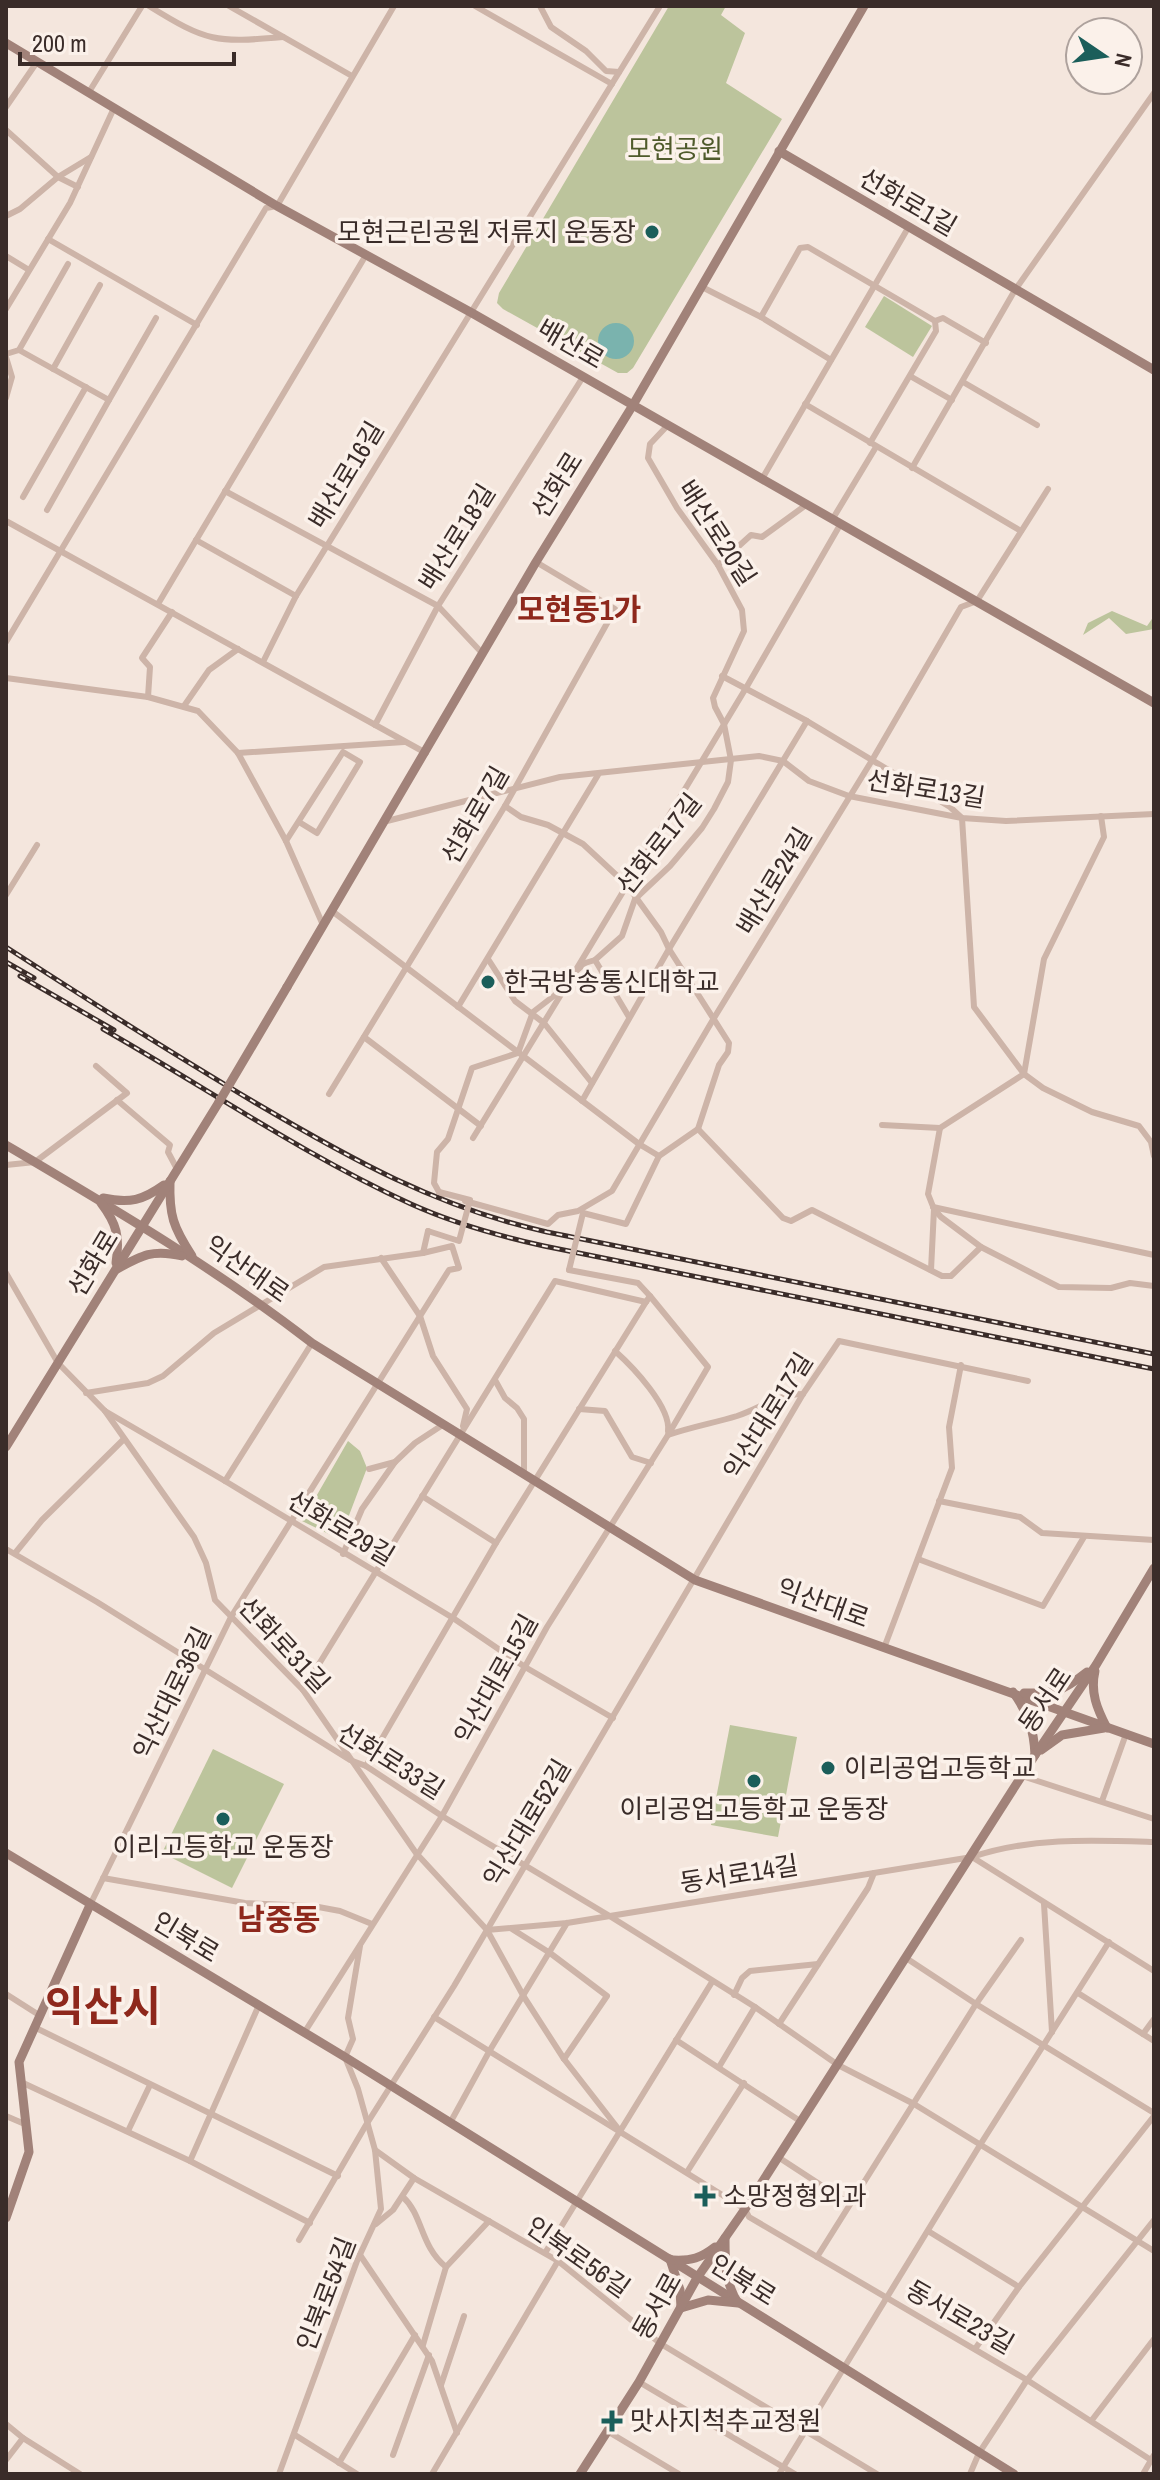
<svg xmlns="http://www.w3.org/2000/svg" width="1160" height="2480" font-family="'Archivo Narrow','Noto Sans KR',sans-serif">
<style>
.green{fill:#bcc49c}
.water{fill:#7ab3ae}
.lines{fill:none;stroke-linecap:round;stroke-linejoin:round}
.street{stroke:#cdb4a8;stroke-width:6}
.secondary{stroke:#a18279;stroke-width:9}
.rail-casing{stroke:#3a2c29;stroke-width:5}
.rail{stroke:#fbf1ea;stroke-width:2;stroke-dasharray:6;stroke-linecap:butt}
.street-bridge{stroke:#cdb4a8;stroke-width:6}
.secondary-bridge{stroke:#a18279;stroke-width:9}
.poi-dot{fill:#1b5e5a;stroke:#fbf1ea;stroke-width:3}
.labels{text-anchor:middle;stroke-width:7;stroke-linejoin:round;paint-order:stroke}
.park-label{font-size:26px;fill:#4f5a2b;stroke:#fbf1ea}
.street-label{font-size:26px;fill:#3a2c29;stroke:#fbf1ea}
.poi-label{font-size:26px;fill:#3a2c29;stroke:#fbf1ea;text-anchor:start}
.quarter-label{font-size:30px;font-weight:bold;fill:#8e281c;stroke:#fbf1ea}
.town-label{font-size:42px;font-weight:bold;fill:#8e281c;stroke:#fbf1ea}
</style>
<rect width="100%" height="100%" fill="#f4e6dd"/>
<g class="green">
<path d="M669,6h57l-5,9 24,18 -19,50 56,36 -149,249 -6,5h-9l-115,-64 -6,-6 2,-10z"/>
<path d="M884,296l48,30 -19,31 -48,-30z"/>
<path d="M1112,611l35,15 7,-10v13l-28,5 -17,-16 -26,17 5,-12z"/>
<path d="M348,1441l12,10 7,17 -19,50 3,11 -8,12 -41,-20z"/>
<path d="M730,1725l67,12 -19,100 -67,-12z"/>
<path d="M213,1749l71,35 -52,104 -70,-35z"/>
</g>
<circle class="water" cx="616" cy="341" r="18"/>
<g class="lines">
<g class="street">
<path d="M149,6c58,36 67,37 134,31"/>
<path d="M229,6l123,70"/>
<path d="M475,6l137,78"/>
<path d="M540,6l11,21 35,24 20,20 13,1"/>
<path d="M89,92l53,-86"/>
<path d="M6,107l31,-45"/>
<path d="M6,130l52,47 20,10"/>
<path d="M6,216l14,-7 38,-32 33,-20"/>
<path d="M48,239l149,86"/>
<path d="M6,256l23,14"/>
<path d="M702,287l59,30 70,43"/>
<path d="M6,309l64,-106 44,-95"/>
<path d="M761,317l39,-69 8,-1 127,74 1,10 -66,112"/>
<path d="M935,321l8,-3 43,25"/>
<path d="M19,350l90,50 47,-82"/>
<path d="M6,354l13,-4 49,-86"/>
<path d="M6,357l6,20 -6,21"/>
<path d="M53,369l47,-84"/>
<path d="M910,376l42,24"/>
<path d="M963,382l74,43"/>
<path d="M805,404l216,127"/>
<path d="M912,468l103,-178 139,-197"/>
<path d="M762,479l146,-251"/>
<path d="M225,491l213,115 45,48"/>
<path d="M23,497l63,-110"/>
<path d="M47,510l62,-110"/>
<path d="M832,520l44,-73"/>
<path d="M6,521l420,232"/>
<path d="M196,540l100,56"/>
<path d="M718,565l33,-30 11,2 44,-32"/>
<path d="M158,604l208,-349"/>
<path d="M6,642l260,-434 11,-2 117,-200"/>
<path d="M263,662l33,-66 364,-590"/>
<path d="M722,676l85,45 143,86 12,11 12,189 50,67 19,14 49,24 47,14 12,16 3,14"/>
<path d="M6,678l142,19 50,14 40,42 48,88 37,84"/>
<path d="M148,697l2,-30 -8,-9 30,-46"/>
<path d="M184,706l25,-36 29,-21"/>
<path d="M375,725l63,-119 145,-229"/>
<path d="M238,753l166,-11"/>
<path d="M387,821l173,-44 199,-21 24,5 26,20 40,15 113,22 44,3 148,-7"/>
<path d="M286,841l57,-89 17,10 -43,71 -18,-11"/>
<path d="M6,895l31,-50"/>
<path d="M332,911l307,233 20,12 39,-27 21,-64 9,-13 1,-9 -60,-94 -8,-17 -34,-47 -44,-41 -35,-19 -27,-8 -16,-11"/>
<path d="M488,959l27,42 29,22 48,60"/>
<path d="M595,960l34,57"/>
<path d="M577,968l169,-280 94,-163"/>
<path d="M458,1007l140,-232"/>
<path d="M364,1037l117,89"/>
<path d="M329,1094l176,-288 110,-197 -79,-47"/>
<path d="M117,1100l53,45 -2,7 9,17"/>
<path d="M582,1101l87,-152 138,-228"/>
<path d="M882,1125l58,3"/>
<path d="M698,1129l85,89 8,3 21,-11 130,66h9l30,-29 78,40 52,1 19,-5 24,3"/>
<path d="M473,1138l92,-150"/>
<path d="M6,1165l29,-3 92,-69 -31,-27"/>
<path d="M443,1194l-4,-2 -5,-9 3,-31 11,-13 24,-71 46,-15 15,-41 22,-17 19,-22 11,-10 10,-3 27,-24 13,-37 35,-33 32,-38 12,-19 14,-27 3,-22 -7,-36 -9,-17 -2,-9 31,-67 -2,-21 -24,-45 -41,-57 -29,-50 2,-14 18,-19"/>
<path d="M465,1201l83,23 10,-9 20,-4 34,-20 102,-173 157,-256 90,-155 16,-6 71,-112"/>
<path d="M933,1207l221,48"/>
<path d="M934,1209l7,8 40,30"/>
<path d="M583,1213l43,11 33,-68"/>
<path d="M423,1253l5,-22"/>
<path d="M381,1258l39,58 13,40 34,53 -4,17"/>
<path d="M569,1270l69,13 12,13"/>
<path d="M931,1270l3,-61 -6,-15 12,-66 84,-54 20,-115 60,-122 -3,-21"/>
<path d="M6,1273l52,90 47,48 120,70 228,137 72,49 88,51"/>
<path d="M615,1351c18,16 56,56 53,80"/>
<path d="M495,1380l10,18 12,10 7,11v54"/>
<path d="M86,1393l62,-10 15,-7 51,-43 110,-66 99,-14 29,-7 7,22 -10,2 -218,347 -141,288"/>
<path d="M579,1409l26,2 27,46 19,6"/>
<path d="M105,1411l89,126 12,26 9,37 88,90 113,163 71,77 37,67 40,62 56,72"/>
<path d="M668,1435c23,-8 46,-12 69,-19 24,-8 40,-22 66,-22"/>
<path d="M369,1469l26,-7 20,-19 29,-19"/>
<path d="M225,1481l87,-138"/>
<path d="M422,1496l74,47"/>
<path d="M939,1501l81,16 22,16 112,7"/>
<path d="M6,1549l91,53 253,158 16,6 76,50 166,99 147,92 83,58 76,39 240,147"/>
<path d="M16,1552l26,-32 82,-81"/>
<path d="M343,1554l19,-45 33,-47"/>
<path d="M918,1559l125,47 41,-69"/>
<path d="M884,1648l68,-180 -3,-41 12,-62"/>
<path d="M303,1690l252,-409 91,21 4,-6 58,71 -40,68 -121,192 -105,189 -138,217"/>
<path d="M366,1766l130,-223 150,-241"/>
<path d="M1022,1776l132,43"/>
<path d="M1102,1801l24,-67"/>
<path d="M972,1857l182,114"/>
<path d="M103,1878l142,25 68,3 27,5 32,13"/>
<path d="M1044,1904l8,128"/>
<path d="M512,1929l38,24 57,43 -43,63"/>
<path d="M487,1930l80,-7 405,-66c59,-20 121,-17 182,-15"/>
<path d="M906,1958l70,46 178,109"/>
<path d="M1078,1993l76,48"/>
<path d="M6,1994l33,21"/>
<path d="M734,1995l8,-17 8,-7 68,-7"/>
<path d="M434,2017l311,192 4,8 278,163 127,82"/>
<path d="M779,2024l89,-136 6,-15"/>
<path d="M34,2027l304,149"/>
<path d="M1143,2034l11,-15"/>
<path d="M676,2040l124,81"/>
<path d="M719,2067l36,-60"/>
<path d="M21,2082l169,79 120,62"/>
<path d="M6,2116l21,9"/>
<path d="M450,2123l40,-73 77,-127"/>
<path d="M128,2131l22,-46"/>
<path d="M375,2150l39,28 144,83 103,83 216,130"/>
<path d="M778,2157l72,47"/>
<path d="M190,2161l69,-156"/>
<path d="M687,2172l57,-89"/>
<path d="M403,2197c20,18 17,49 43,70"/>
<path d="M376,2224l17,-14 21,-32"/>
<path d="M928,2231l91,56"/>
<path d="M299,2240l67,-115 88,-139 349,-592 36,-53 189,40"/>
<path d="M545,2253l167,-271"/>
<path d="M360,2255l72,106 25,72"/>
<path d="M817,2257l159,-253 45,-64"/>
<path d="M423,2345l23,-78 43,-46"/>
<path d="M975,2349l44,-62 135,-171"/>
<path d="M639,2382l156,92"/>
<path d="M441,2385l23,-69"/>
<path d="M1092,2420l62,-81"/>
<path d="M6,2424l17,14 57,36"/>
<path d="M607,2431l72,43"/>
<path d="M295,2435l62,39"/>
<path d="M393,2455l36,-100"/>
<path d="M6,2460l17,-22"/>
<path d="M339,2463l76,-128"/>
<path d="M279,2474l78,-213 24,-52 -6,-59 -17,-61 -13,-32 8,-18 -5,-21 12,-72"/>
<path d="M432,2474l126,-213"/>
<path d="M779,2474l201,-329 129,-203"/>
<path d="M970,2474l9,-21 48,-73 127,-160"/>
<path d="M1143,2474l11,-19"/>
</g>
<g class="secondary">
<path d="M6,43l271,163 195,107 682,390"/>
<path d="M779,151l375,219"/>
<path d="M287,987l249,-425 97,-157 231,-399"/>
<path d="M6,1145c105,62 209,123 306,198l383,237 459,164"/>
<path d="M170,1181c-1,34 3,46 22,75"/>
<path d="M103,1198c27,6 40,2 61,-13"/>
<path d="M101,1203c16,21 19,34 15,60"/>
<path d="M117,1269c25,-14 36,-20 65,-13"/>
<path d="M6,1447l213,-345"/>
<path d="M1095,1671c-5,21 2,38 12,57"/>
<path d="M1013,1692c15,21 21,37 22,63"/>
<path d="M1024,1693c31,1 39,-2 63,-21"/>
<path d="M1041,1750l21,-15 42,-7"/>
<path d="M6,1853l339,204 669,417"/>
<path d="M6,2218l23,-66 -10,-90 71,-157"/>
<path d="M670,2259l10,31 1,18 27,-8 30,3c-13,-20 -13,-41 -13,-65"/>
<path d="M673,2260c18,1 28,-2 42,-13"/>
<path d="M580,2474l59,-92 58,-104 48,-69 290,-454 61,-90 58,-97"/>
</g>
<g class="rail-casing">
<g id="rail">
<path d="M6,947c82,53 164,105 248,155 97,57 182,105 293,130l607,122"/>
<path d="M6,962l28,16"/>
<path d="M20,976l94,54"/>
<path d="M103,1029c102,58 201,126 308,175 42,19 88,32 133,42l610,123"/>
</g>
</g>
<use href="#rail" class="rail"/>
<g class="street-bridge">
<path d="M428,1231l31,10 11,-41 -31,-8"/>
<path d="M569,1270l14,-57"/>
</g>
<path class="secondary-bridge" d="M219,1102l68,-115"/>
</g>
<g class="poi-dot">
<circle cx="652" cy="232" r="8"/>
<circle cx="488" cy="982" r="8"/>
<circle cx="828" cy="1768" r="8"/>
<circle cx="754" cy="1781" r="8"/>
<circle cx="223" cy="1819" r="8"/>
<path d="M701 2184h8v8h8v8h-8v8h-8v-8h-8v-8h8z"/>
<path d="M608 2409h8v8h8v8h-8v8h-8v-8h-8v-8h8z"/>
</g>
<g class="labels">
<g class="park-label">
<text x="675" y="158">모현공원</text>
</g>
<g class="street-label">
<text transform="translate(908 202) rotate(30)" y="9">선화로1길</text>
<text transform="translate(571 344) rotate(30)" y="9">배산로</text>
<text transform="translate(346 475) rotate(-59)" y="9">배산로16길</text>
<text transform="translate(557 485) rotate(-58)" y="9">선화로</text>
<text transform="translate(717 533) rotate(57)" y="9">배산로20길</text>
<text transform="translate(457 537) rotate(-58)" y="9">배산로18길</text>
<text transform="translate(926 789) rotate(9)" y="9">선화로13길</text>
<text transform="translate(475 815) rotate(-60)" y="9">선화로7길</text>
<text transform="translate(659 844) rotate(-52)" y="9">선화로17길</text>
<text transform="translate(774 881) rotate(-59)" y="9">배산로24길</text>
<text transform="translate(93 1263) rotate(-59)" y="9">선화로</text>
<text transform="translate(247 1269) rotate(35)" y="9">익산대로</text>
<text transform="translate(768 1416) rotate(-58)" y="9">익산대로17길</text>
<text transform="translate(341 1528) rotate(31)" y="9">선화로29길</text>
<text transform="translate(823 1603) rotate(20)" y="9">익산대로</text>
<text transform="translate(284 1645) rotate(47)" y="9">선화로31길</text>
<text transform="translate(496 1679) rotate(-61)" y="9">익산대로15길</text>
<text transform="translate(172 1693) rotate(-64)" y="9">익산대로36길</text>
<text transform="translate(1045 1700) rotate(-56)" y="9">동서로</text>
<text transform="translate(391 1761) rotate(32)" y="9">선화로33길</text>
<text transform="translate(527 1823) rotate(-59)" y="9">익산대로52길</text>
<text transform="translate(739 1874) rotate(-9)" y="9">동서로14길</text>
<text transform="translate(186 1937) rotate(31)" y="9">인북로</text>
<text transform="translate(578 2257) rotate(35)" y="9">인북로56길</text>
<text transform="translate(743 2280) rotate(32)" y="9">인북로</text>
<text transform="translate(326 2294) rotate(-69)" y="9">인북로54길</text>
<text transform="translate(657 2306) rotate(-61)" y="9">동서로</text>
<text transform="translate(960 2317) rotate(30)" y="9">동서로23길</text>
</g>
<g class="poi-label">
<text x="636" y="241" text-anchor="end">모현근린공원 저류지 운동장</text>
<text x="504" y="991">한국방송통신대학교</text>
<text x="844" y="1777">이리공업고등학교</text>
<text x="754" y="1818" text-anchor="middle">이리공업고등학교 운동장</text>
<text x="223" y="1856" text-anchor="middle">이리고등학교 운동장</text>
<text x="723" y="2205">소망정형외과</text>
<text x="630" y="2430">맛사지척추교정원</text>
</g>
<g class="quarter-label">
<text x="579" y="620">모현동1가</text>
<text x="279" y="1930">남중동</text>
</g>
<g class="town-label">
<text x="103" y="2021">익산시</text>
</g>
</g>
<rect width="1160" height="2480" fill="none" stroke="#3a2c29" stroke-width="16"/>
<g transform="translate(1104 56) rotate(103)"><circle r="38" fill="#fbf1ea" stroke="#aea29d" stroke-width="2"/>
<path d="M0-6L14 30L0 20L-14 30Z" fill="#1b5e5a"/>
<text y="-12" font-size="22" font-weight="bold" text-anchor="middle" fill="#3a2c29">N</text>
</g>
<path d="M20 52v12h214v-12" fill="none" stroke="#3a2c29" stroke-width="4"/>
<text x="32" y="52" font-size="24" fill="#3a2c29" stroke="#fbf1ea" stroke-width="6" paint-order="stroke">200 m</text>
</svg>
